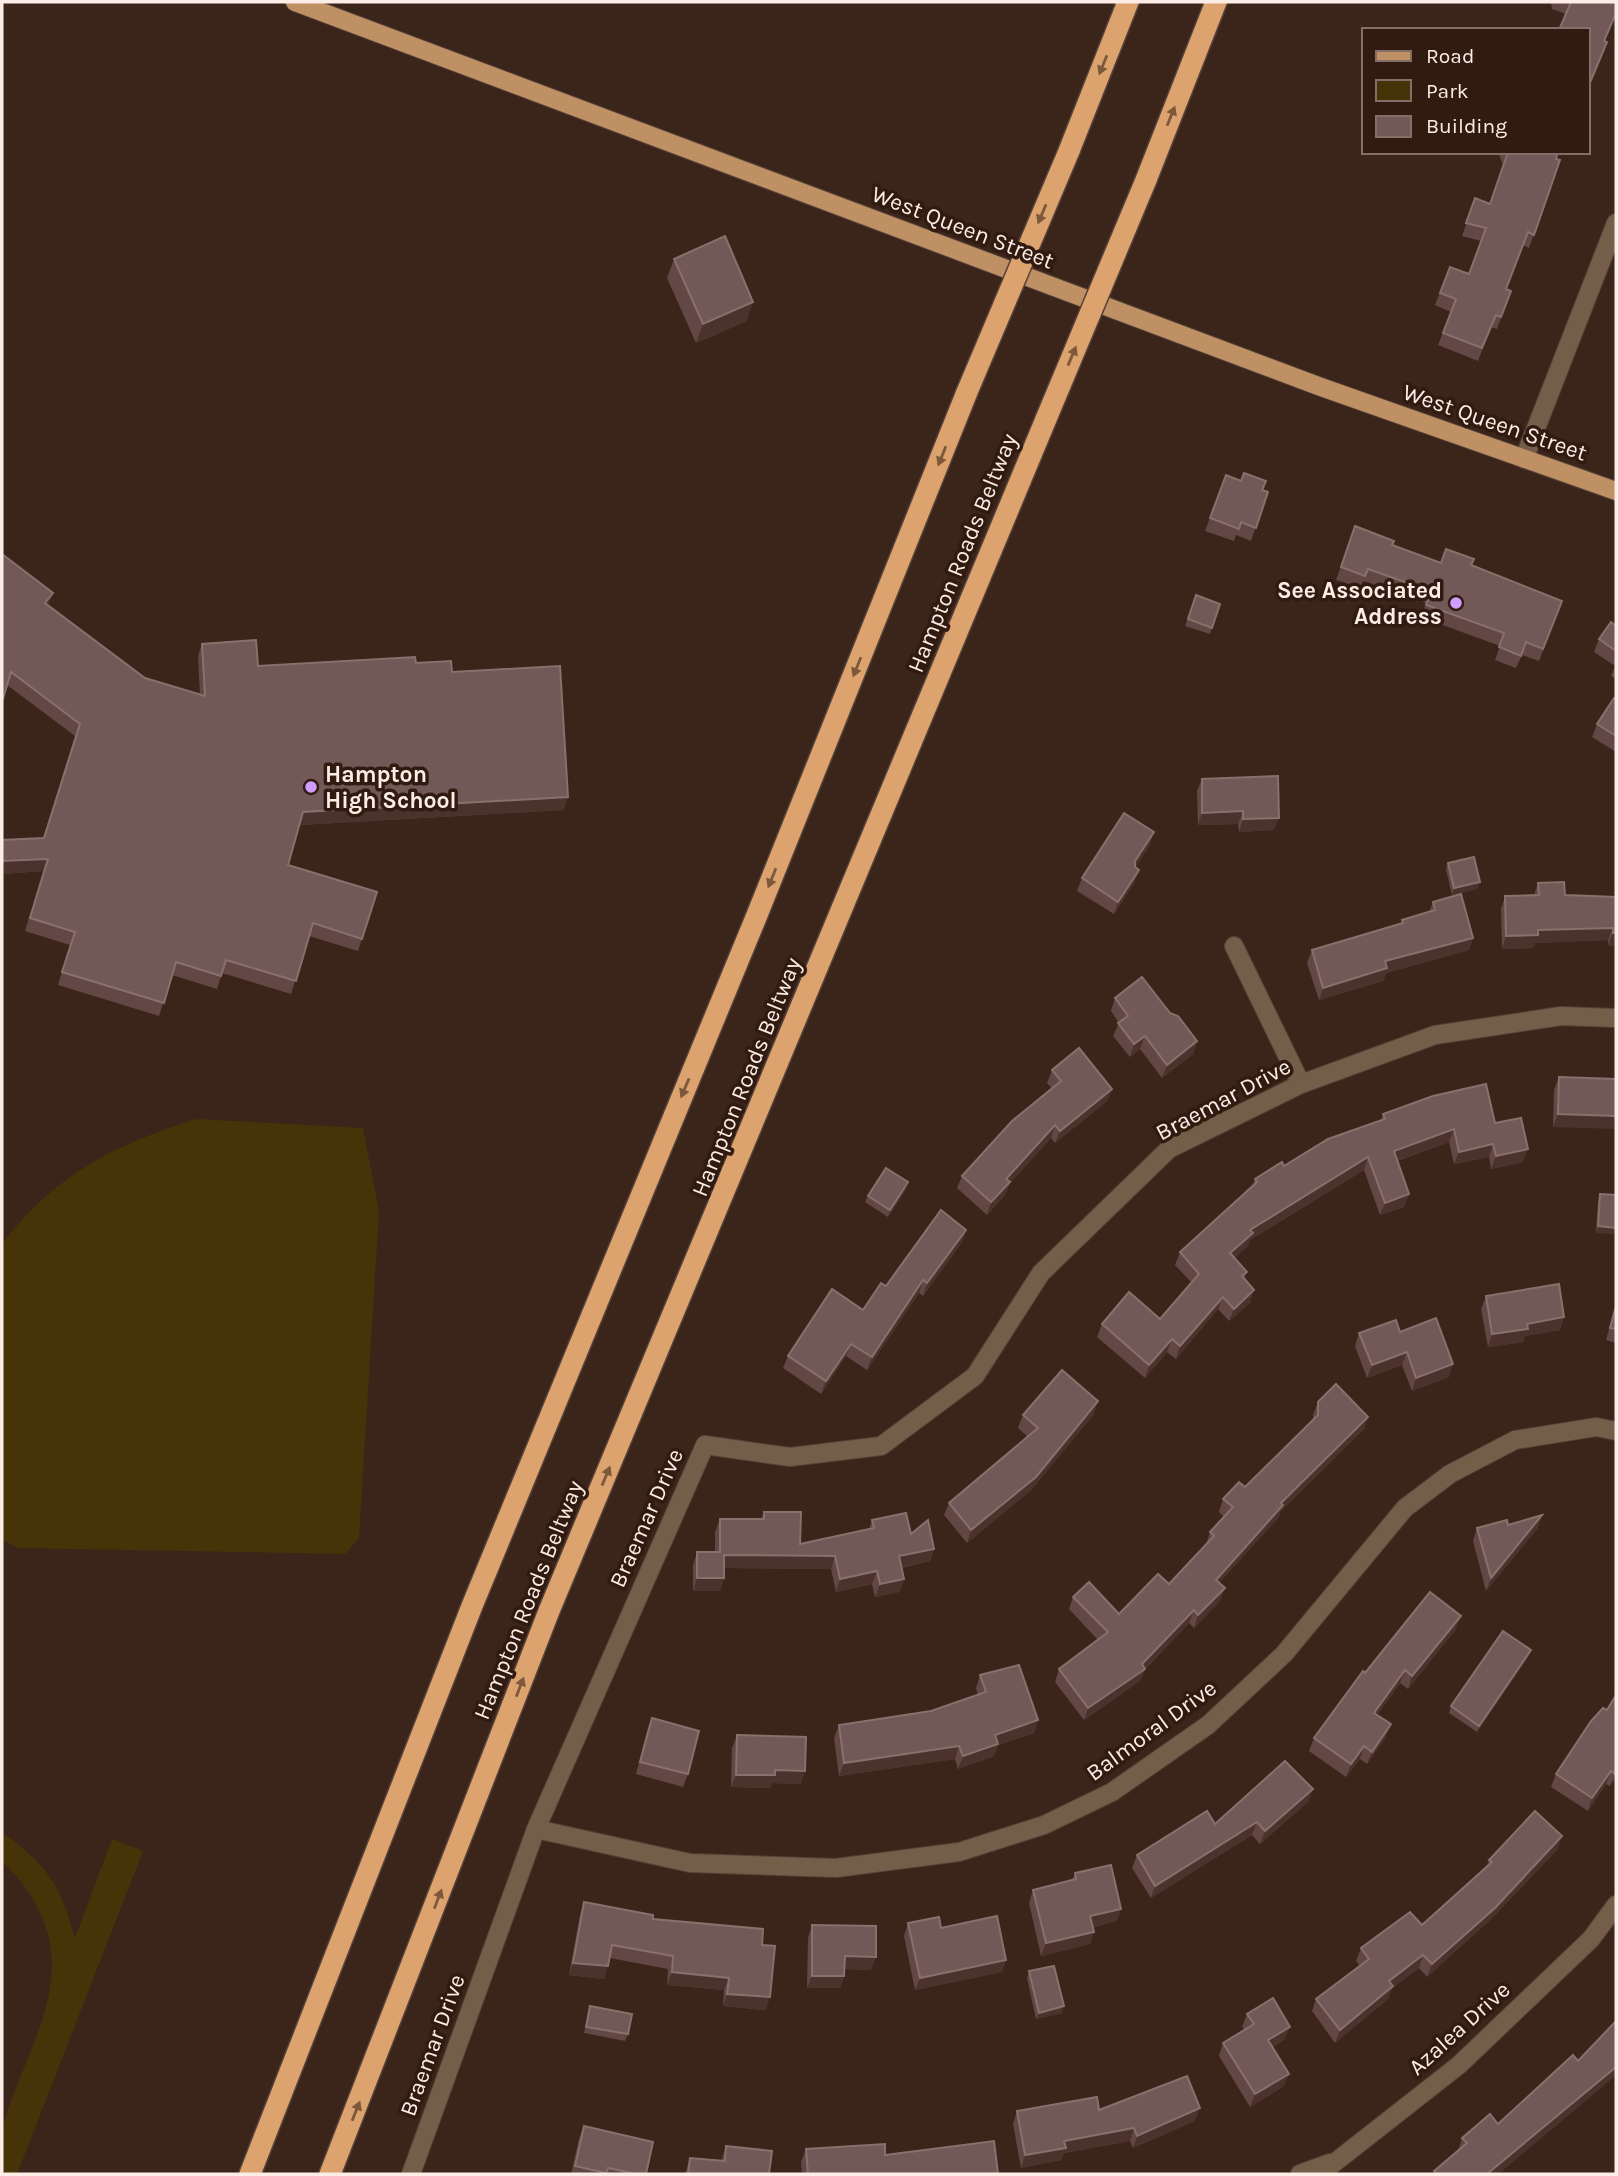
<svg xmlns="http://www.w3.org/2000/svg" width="1618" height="2176" font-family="Karla,sans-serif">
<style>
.green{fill:#463307}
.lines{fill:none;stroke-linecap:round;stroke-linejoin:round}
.minor-casing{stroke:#564138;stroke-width:20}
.major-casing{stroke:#564138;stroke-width:20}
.highway-casing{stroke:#564138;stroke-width:24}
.minor{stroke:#755e49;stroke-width:18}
.major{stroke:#bf9064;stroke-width:18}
.highway{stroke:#dca36e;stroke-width:21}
.highway-bridge-casing{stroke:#564138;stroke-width:24;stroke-linecap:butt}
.highway-bridge{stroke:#dca36e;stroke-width:21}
.wall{fill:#624745}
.shaded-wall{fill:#4b322d}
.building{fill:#725957;stroke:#88706d;stroke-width:2}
.oneway{fill:#7e583b}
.poi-dot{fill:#d09dff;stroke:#311b11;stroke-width:2.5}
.labels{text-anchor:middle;stroke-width:7;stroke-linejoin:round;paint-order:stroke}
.street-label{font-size:23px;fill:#fdede7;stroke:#311b11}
.poi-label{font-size:23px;font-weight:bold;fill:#fdede7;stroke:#311b11;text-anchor:end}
</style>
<rect width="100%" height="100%" fill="#3b251b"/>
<g class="green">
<path d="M197,1119l166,9 16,83 -20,327 -14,16 -328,-6 -15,-9v-295c53,-70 114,-100 195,-125z"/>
<path d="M2,1832c45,33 58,52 73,106l37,-99 31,12 -126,323h-15c0,-15 -2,-33 1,-48 20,-74 77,-144 32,-223 -8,-15 -20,-30 -33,-41z"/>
</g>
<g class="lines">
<g class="minor-casing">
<g id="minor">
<path d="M1524,459l92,-236"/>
<path d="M1234,946l67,138"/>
<path d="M536,1829l154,34 146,5 123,-16 85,-27 68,-33 96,-67 76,-71 121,-146 45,-34 65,-34 81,-13 20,4"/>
<path d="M411,2174l125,-345 169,-384 85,12 91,-11 94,-70 66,-103 128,-124 132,-65 134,-49 126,-19 55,2"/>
<path d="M1300,2174l30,-11"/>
<path d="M1320,2174l139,-109 132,-126 25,-34"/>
</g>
</g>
<g class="major-casing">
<path id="major" d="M295,2l1026,385 295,104"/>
</g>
<g class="highway-casing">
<g id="highway">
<path d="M1069,151l59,-149"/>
<path d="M1146,180l70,-178"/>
<path d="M250,2174l222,-568 285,-691 210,-523"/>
<path d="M330,2174l219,-563 497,-1192"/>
</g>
</g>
<use href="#minor" class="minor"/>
<use href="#major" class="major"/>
<use href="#highway" class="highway"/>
<g class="highway-bridge-casing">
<g id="highway-bridge">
<path d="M967,392l102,-241"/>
<path d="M1046,419l100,-239"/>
</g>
</g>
<use href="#highway-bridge" class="highway-bridge"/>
</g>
<g class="wall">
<path d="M1551,2h65l-11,40h2l-19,47v-59l-22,-16 -14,-5z"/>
<path d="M1498,152h60l-2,7 4,1 -31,88 -6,-3 -17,44 5,2 -14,38 -6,-2 -13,34 -40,-16 13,-33 -16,-7 15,-38 19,7 12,-33 -19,-5 13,-38 15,6 13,-39z"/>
<path d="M674,259l73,62 -51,22 -29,-65z"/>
<path d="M1226,475l42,17 -17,49 -15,-6 -2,6 -29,-10z"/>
<path d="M1355,526l37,19 49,18 30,2 91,36 -23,60 -17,-6 -6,13 -21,-8 5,-14 -79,-29 5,-14 -63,-22 -2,7 -25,-8z"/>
<path d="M2,554l51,39 -5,12 97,73 55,17 -2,-39 4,-12 56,22 158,-3 36,9 116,125 -5,13 -263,15 -12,40 74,74 -4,12 -49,-15 -18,58 -69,-21 -5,16 -45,-14 -13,41 -101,-31 12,-40 -45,-14 18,-60 -41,3v-34l41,-2 32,-102 -68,-51z"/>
<path d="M1196,595l24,9 -10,30 -25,-8z"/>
<path d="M1616,626v53l-5,-3 4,-10 -21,-14 5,-13z"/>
<path d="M1616,699v53l-24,-15 5,-13z"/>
<path d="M1202,779l72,51 -35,2 -1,-8 -40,1 -1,-34z"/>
<path d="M1150,845l-15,23 4,2 -5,13 -20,31 -37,-23 5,-13z"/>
<path d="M1448,863l32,19 -3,7 -25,6 -6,-26z"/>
<path d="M1538,883l27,12 51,2v49l-8,-1v-5l-73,3 -2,5 -31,1 -1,-40 4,-13 29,-1z"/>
<path d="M1433,902l40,36 -4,12 -83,23 -3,8 -64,19 -12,-37 5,-13 89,-27 1,-3 27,-8z"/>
<path d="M1115,998l55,15 27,28 -4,13 -31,24 -22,-29 -10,8 -17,-21 6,-13 -8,-12z"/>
<path d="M1052,1070l60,19 -5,12 -52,42 -4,-5 -41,45 -5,12 -18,20 -30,-27 5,-12 90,-87 -5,-6z"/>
<path d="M1559,1077l57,2 -63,48 1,-37z"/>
<path d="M1383,1114l112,9 28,39 -32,7 -2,-12 -35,7 -5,-22 -52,19 12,33 -5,13 -24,8 -16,-45 -114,70 -2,6 -14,12 13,14 -3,6 6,25 -21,18 -11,-12 -42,50 -9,-7 -22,26 -48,-41 5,-13 58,-5 32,-36 -17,-18 5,-13 72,-65 3,-8 29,-13 97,-46z"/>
<path d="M906,1189l-18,28 -23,-15 3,-6z"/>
<path d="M1600,1194l16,1 -20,38 2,-32z"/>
<path d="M966,1230l-4,12 -39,54 -4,-3 -52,77 -21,-14 -25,38 -38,-26 5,-12 75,-46 23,-24z"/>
<path d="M1486,1296l78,21 -4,13 -35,6 -2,6 -35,5 -7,-38z"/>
<path d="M1616,1303v40l-10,-3z"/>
<path d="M1400,1332l49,45 -37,14 -10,-26 -35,13 -12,-32 4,-13z"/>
<path d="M1318,1402l50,15 -4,12 -83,82 -3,7 -59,65 1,18 -26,27 -5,-5 -44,46 -5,12 -56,39 -29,-38 4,-13 39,-29 -29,-31 4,-12 46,17 50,-30 37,-39 4,-13 14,-15 -5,-5 4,-13 22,-12 68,-67v-5z"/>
<path d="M1094,1414l-63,76 -64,53 -23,-28 5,-12 79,-66 -10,-9 5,-13z"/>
<path d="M764,1512l36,32 69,-15 3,-9 39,14 23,15 -4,12 -29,7 3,11 -5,13 -24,5 -3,-13 -36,8 -5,-23 -107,-1v10l-4,13h-27v-26l4,-13h18v-20l5,-13h41z"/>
<path d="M1508,1525l30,3 -52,63 -13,-50 4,-13z"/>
<path d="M1456,1629l-48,60 -8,-6 -23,32 9,22 -19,27 -7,-5 -14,18 -37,-26 5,-13 51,-65z"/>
<path d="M1528,1657l-51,75 -28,-19 2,-7z"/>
<path d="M980,1675l58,45 -4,13 -36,12 -4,11 -36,13 -3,-10 -116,17 -5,-38 5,-13 92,-14 47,-16 -2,-7z"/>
<path d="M1616,1695v82l-6,9 -4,-2 -18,27 -37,-24 5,-13 51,-64z"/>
<path d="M652,1718l36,56 -5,13 -47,-13 11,-43z"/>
<path d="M737,1735l64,49 -29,-1 -2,5 -39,-1 1,-39z"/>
<path d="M1309,1801l-49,43 -8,-9 -101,63 -19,-30 5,-13 78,-31z"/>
<path d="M1558,1849l-68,71 -63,57 -8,-9 -27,20 -4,11 -53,44 -23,-32 4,-12 44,-33 -4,-5 5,-13 61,-23 64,-57 3,-8z"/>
<path d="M1075,1873l46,36 -5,12 -23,6 -3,17 -49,12 -12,-53 4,-13 39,-10z"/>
<path d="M584,1902l178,43 8,52 -5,13 -42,-4 1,-16 -57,-5 1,-16 -58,-11 -6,21 -35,-4 11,-60z"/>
<path d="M908,1923l33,5 65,32 -4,12 -87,18 -11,-54z"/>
<path d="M812,1925l59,45 -26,-1 -1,7 -4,12h-33l1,-50z"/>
<path d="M1029,1971l33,42 -26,6 -9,-41z"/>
<path d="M590,2006l38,28 -3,7 -41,-8z"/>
<path d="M1247,2014l38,25 -12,8 11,39 -34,21 -31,-51 4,-13 22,-13 -3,-3z"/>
<path d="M1578,2061l38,14 -118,99h-65l1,-3 24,-20 4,-13 36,-14z"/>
<path d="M1099,2110l96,11 -62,27 -3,-7 -66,12 -3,7 -40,8 -8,-44 4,-13z"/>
<path d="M584,2126l62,48h-75l8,-35z"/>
<path d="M726,2146l43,28h-84l5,-16 31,3z"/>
<path d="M806,2149l79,6 113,19h-196l-1,-12z"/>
</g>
<g class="shaded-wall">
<path d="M753,302l-6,19 -51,22 7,-19z"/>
<path d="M53,593l-5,12 -3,-2z"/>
<path d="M568,797l-5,13 -264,15 4,-13z"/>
<path d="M1243,811l-5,13 -40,1 4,-12z"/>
<path d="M1279,818l-5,12 -35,2 4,-13z"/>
<path d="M1154,832l-4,13 -19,29 4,-13z"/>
<path d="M48,859l-5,12 -41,3v-13z"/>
<path d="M1139,870l-5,13 -20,31 4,-12z"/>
<path d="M1480,882l-3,7 -25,6 2,-7z"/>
<path d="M1613,928l-5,12 -73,3 -2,5 -31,1 4,-13 32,-6z"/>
<path d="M1613,933h3v13l-8,-1z"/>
<path d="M1473,938l-4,12 -83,23 -3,8 -64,19 4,-12 62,-27z"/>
<path d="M1145,1036l-5,13 -10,8 4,-13z"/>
<path d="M1197,1041l-4,13 -31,24 5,-13z"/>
<path d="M1112,1089l-5,12 -52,42 5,-12z"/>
<path d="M1558,1114l58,2v13l-63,-2z"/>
<path d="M1055,1125l-4,13 -41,45 -5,12 -18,20 4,-13 15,-23z"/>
<path d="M1454,1129l-5,13 -60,21 5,-12z"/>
<path d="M1493,1144l-4,13 -35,7 5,-12z"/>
<path d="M1528,1149l-5,13 -32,7 5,-13z"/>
<path d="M1368,1157l-4,13 -114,70 -2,6 -23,19 5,-12 20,-23z"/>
<path d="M908,1182l-2,7 -18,28 2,-7z"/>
<path d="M1409,1194l-5,13 -24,8 5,-12z"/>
<path d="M1598,1226l18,2v6l-20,-1z"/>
<path d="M966,1230l-4,12 -39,54 4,-13z"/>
<path d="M923,1280l-4,13 -52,77 5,-13z"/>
<path d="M1254,1290l-4,13 -21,18 5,-12z"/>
<path d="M1223,1297l-5,12 -42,50 4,-13z"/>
<path d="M1564,1317l-4,13 -35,6 -2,6 -35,5 4,-13 35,-10z"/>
<path d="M1172,1339l-5,13 -22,26 4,-13z"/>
<path d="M851,1344l-5,12 -25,38 5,-13z"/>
<path d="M1407,1352l-5,13 -35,13 5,-13z"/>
<path d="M1453,1364l-4,13 -37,14 4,-13z"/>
<path d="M1098,1401l-4,13 -63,76 -64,53 4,-13z"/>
<path d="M1368,1417l-4,12 -83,82 -3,7 -67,74 5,-12 65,-77z"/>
<path d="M1542,1515l-4,13 -52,63 5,-13z"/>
<path d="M934,1549l-4,12 -36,8 5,-13z"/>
<path d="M724,1555l111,1 -4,13 -111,-1z"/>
<path d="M877,1571l-5,13 -36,8 4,-13z"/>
<path d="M697,1578h27l-4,13h-27z"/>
<path d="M904,1579l-5,13 -24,5 5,-13z"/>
<path d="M1225,1588l-5,13 -26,27 4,-13z"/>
<path d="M1194,1610l-5,13 -45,46 -4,12 -56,39 4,-12 54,-44z"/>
<path d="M1461,1616l-5,13 -48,60 4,-13z"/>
<path d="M1531,1650l-3,7 -51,75 2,-6z"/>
<path d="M1405,1670l-5,13 -30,42 4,-12z"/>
<path d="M1038,1720l-4,13 -36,12 -4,11 -36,13 5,-13 32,-21z"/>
<path d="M1391,1724l-5,13 -19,27 5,-12z"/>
<path d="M959,1746l-4,13 -116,17 5,-13z"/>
<path d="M1364,1746l-4,13 -14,18 5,-13z"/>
<path d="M775,1770l30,1 -4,13 -29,-1 -2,5 -39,-1 5,-12z"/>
<path d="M1611,1771l-5,13 -18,27 4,-13z"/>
<path d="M1616,1771v6l-6,9 5,-12z"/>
<path d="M1313,1789l-4,12 -49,43 5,-13z"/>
<path d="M1257,1822l-5,13 -101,63 4,-12z"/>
<path d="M1562,1836l-4,13 -68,71 -63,57 5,-13z"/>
<path d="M1121,1909l-5,12 -30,7 4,-12z"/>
<path d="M1094,1932l-4,12 -49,12 5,-13z"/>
<path d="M1423,1955l-4,13 -27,20 -4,11 -53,44 5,-13 49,-49z"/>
<path d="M845,1956l31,1 -5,13 -31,-1z"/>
<path d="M1006,1960l-4,12 -87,18 5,-12z"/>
<path d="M573,1963l35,3 -4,13 -35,-4z"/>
<path d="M672,1972l57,6 -5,12 -57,-5z"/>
<path d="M812,1976h32l-4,12h-33z"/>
<path d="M727,1994l43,3 -5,13 -42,-4z"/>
<path d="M1064,2006l-2,7 -26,6 3,-6z"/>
<path d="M1290,2027l-5,12 -21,13 4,-12z"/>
<path d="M1616,2067v8l-118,99h-11z"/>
<path d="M1289,2074l-5,12 -34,21 5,-13z"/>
<path d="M1200,2108l-5,13 -62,27 4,-12z"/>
<path d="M1134,2128l-4,13 -66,12 -3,7 -40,8 4,-13 39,-14z"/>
</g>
<g class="building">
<path d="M1571,2h45v11l-12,28 3,1 -18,43h-1v-55h-29z"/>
<path d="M1508,152h50l-2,7 4,1 -26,75 -6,-3 -22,57 5,2 -10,26 -5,-2 -14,33 -39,-15 13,-34 -16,-6 10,-26 19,7 17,-46 -20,-5 9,-25 15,6z"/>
<path d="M725,236l28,66 -50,22 -29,-65z"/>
<path d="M1244,473l22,8 -4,9 6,2 -12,36 -15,-6 -2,7 -29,-11 16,-43 15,6z"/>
<path d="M1355,526l39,15 -2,4 49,18 5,-14 28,10 -3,6 91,36 -19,48 -17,-7 -5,14 -22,-9 5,-14 -78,-28 5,-14 -63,-22 -3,7 -24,-9z"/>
<path d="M2,554l51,39 -8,10 100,75 60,18 -3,-52 54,-4 2,26 157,-9 1,6 35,-2 1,11 108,-6 8,131 -265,15 -15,53 89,27 -15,47 -49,-16 -17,58 -70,-21 -5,16 -45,-14 -12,41 -102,-31 13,-40 -45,-14 18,-59 -46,2v-21l42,-2 36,-114 -69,-52 -9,30z"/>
<path d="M1196,595l24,9 -8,24 -24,-9z"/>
<path d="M1611,622l5,4v25l-17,-12z"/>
<path d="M1614,698l2,1v37l-19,-12z"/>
<path d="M1278,776l1,42 -36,1v-8l-41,2v-34z"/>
<path d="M1124,813l30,19 -19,29v6l4,3 -21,32 -36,-24z"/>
<path d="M1474,857l6,25 -26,6 -6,-25z"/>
<path d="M1564,882l1,13 51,2v36h-3v-5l-75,2v5l-32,1 -1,-40 34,-1 -1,-12z"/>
<path d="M1461,894l12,44 -88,23 2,7 -64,20 -11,-38 91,-27 -1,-3 33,-10 -2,-8z"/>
<path d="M1142,977l28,36 8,3 19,25 -30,24 -22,-29 -11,8 -16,-21 10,-7 -13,-18z"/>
<path d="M1079,1048l33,41 -52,42 -5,-6 -49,54 4,3 -19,20 -29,-26 50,-55 49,-40 -9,-11z"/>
<path d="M1559,1077l57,2v37l-58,-2z"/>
<path d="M1486,1084l9,39 26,-5 7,31 -32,7 -3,-12 -34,8 -5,-23 -60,22 15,43 -24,9 -17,-46 -118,73 3,3 -23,20 17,19 -5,4 12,14 -20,19 -11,-12 -43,49 -8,-7 -23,26 -47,-41 27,-32 31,27 39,-45 -19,-22 77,-70 -2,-3 27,-17 2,4 44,-27 57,-20 -2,-5 50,-18z"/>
<path d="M886,1168l22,14 -18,28 -22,-14z"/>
<path d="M1600,1194l16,1v33l-18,-2z"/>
<path d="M941,1210l25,20 -39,53 -4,-3 -51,77 -21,-13 -25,37 -38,-25 44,-67 31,21 18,-27 5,3z"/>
<path d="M1559,1284l5,33 -37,7 1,5 -36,5 -6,-38z"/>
<path d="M1616,1306v23l-6,-1z"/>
<path d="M1436,1318l17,46 -37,14 -9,-26 -35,13 -13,-32 37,-13 4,12z"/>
<path d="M1062,1370l36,31 -62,76 -65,53 -22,-27 89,-75 -15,-13z"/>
<path d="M1336,1384l32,33 -87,86 2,2 -67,75 9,8 -27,27 -4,-5 -52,54 3,5 -57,39 -29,-39 49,-37 -35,-35 16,-15 30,32 39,-40 11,10 45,-48 -4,-4 23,-25 -10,-8 16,-17 6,5 73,-72v-13z"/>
<path d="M764,1512h37l-1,32 74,-16 -2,-8 34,-7 5,21 17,-14 6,29 -35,7 5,23 -24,5 -3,-13 -37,8 -5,-23 -111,-1v23h-27v-26h23v-33h44z"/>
<path d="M1542,1515l-51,63 -14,-50 30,-8 1,5z"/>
<path d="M1430,1592l31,24 -49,60 -7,-6 -31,43 17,11 -19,28 -8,-6 -13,18 -37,-26 49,-67 2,2z"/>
<path d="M1503,1631l28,19 -52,76 -28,-20z"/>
<path d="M1019,1665l19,55 -43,15 3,9 -35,12 -4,-10 -115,17 -5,-38 92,-14 55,-19 -6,-17z"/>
<path d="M1616,1695v76l-1,3 -4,-3 -19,27 -36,-24 35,-53 12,-13 4,2z"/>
<path d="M652,1718l47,13 -11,43 -48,-12z"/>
<path d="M737,1735l69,2 -1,34 -30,-1v5h-39z"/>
<path d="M1285,1761l28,28 -48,42 -8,-9 -102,64 -18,-31 70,-44 8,13z"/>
<path d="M1535,1811l27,25 -67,72 -63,56 -9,-9 -34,26 4,5 -53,44 -24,-31 53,-40 -8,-11 49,-36 12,13 70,-63 -3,-2z"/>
<path d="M1111,1865l10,44 -31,7 4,16 -48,11 -13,-53 43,-11 -1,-6z"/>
<path d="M584,1902l69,13v4l110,10 -1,16 13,1 -5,51 -43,-3 2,-16 -57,-6 1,-16 -61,-11 -4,21 -35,-3z"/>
<path d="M997,1916l9,44 -86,18 -12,-55 31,-6 2,11z"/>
<path d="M812,1925l64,1v31l-31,-1 -1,20h-32z"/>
<path d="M1054,1966l10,40 -25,7 -10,-42z"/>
<path d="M1273,1998l17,29 -22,13 21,34 -34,20 -32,-51 31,-19 -7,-10z"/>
<path d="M590,2006l42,8 -4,20 -42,-7z"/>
<path d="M1616,2021v46l-129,107h-50l-3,-3 33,-28 -5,-5 28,-24 8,10 75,-69 5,6z"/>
<path d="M1187,2076l13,32 -63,28 -3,-8 -70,13 2,7 -41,7 -8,-44 80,-14 2,13z"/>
<path d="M584,2126l69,16 -7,32h-10l-28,-6 -2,5 -31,-7z"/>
<path d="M994,2141l4,32 -11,1h-179l-2,-25 79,-5v11z"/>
<path d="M726,2146l46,5 -3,23h-81l2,-16 35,3z"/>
</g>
<defs><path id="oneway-solid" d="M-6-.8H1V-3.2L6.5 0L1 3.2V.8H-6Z" transform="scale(1.75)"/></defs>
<g class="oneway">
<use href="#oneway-solid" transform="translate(1103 65) rotate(112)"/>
<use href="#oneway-solid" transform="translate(1171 116) rotate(-68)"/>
<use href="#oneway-solid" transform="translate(1042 214) rotate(113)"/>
<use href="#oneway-solid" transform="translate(1072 356) rotate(-67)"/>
<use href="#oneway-solid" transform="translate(942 456) rotate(112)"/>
<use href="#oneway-solid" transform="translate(857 667) rotate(112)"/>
<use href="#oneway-solid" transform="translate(772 878) rotate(112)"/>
<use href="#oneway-solid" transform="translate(685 1088) rotate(113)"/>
<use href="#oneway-solid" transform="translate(606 1476) rotate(-67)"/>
<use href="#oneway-solid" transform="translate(520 1687) rotate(-69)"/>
<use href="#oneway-solid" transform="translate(438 1899) rotate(-69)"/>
<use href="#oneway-solid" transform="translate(356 2111) rotate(-68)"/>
</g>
<g class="poi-dot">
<circle cx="1456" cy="603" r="7"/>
<circle cx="311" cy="787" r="7"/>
</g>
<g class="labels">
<g class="street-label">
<text transform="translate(963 227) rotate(21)" y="8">West Queen Street</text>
<text transform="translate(1495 422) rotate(19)" y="8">West Queen Street</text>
<text transform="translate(962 553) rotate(-68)" y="8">Hampton Roads Beltway</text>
<text transform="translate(746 1077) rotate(-68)" y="8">Hampton Roads Beltway</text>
<text transform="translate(1223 1099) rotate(-28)" y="8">Braemar Drive</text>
<text transform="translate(646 1518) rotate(-66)" y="8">Braemar Drive</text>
<text transform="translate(528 1600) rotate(-68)" y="8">Hampton Roads Beltway</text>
<text transform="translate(1151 1730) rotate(-36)" y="8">Balmoral Drive</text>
<text transform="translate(1459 2028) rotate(-42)" y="8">Azalea Drive</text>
<text transform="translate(432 2045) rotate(-70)" y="8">Braemar Drive</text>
</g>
<g class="poi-label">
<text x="1442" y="598">See Associated<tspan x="1442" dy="26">Address</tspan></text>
<text x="325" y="782" text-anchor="start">Hampton<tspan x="325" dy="26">High School</tspan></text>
</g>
</g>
<rect width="1618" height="2176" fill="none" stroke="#fdede7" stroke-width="7"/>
<rect x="1362" y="28" width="228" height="126" fill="#311b11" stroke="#836f67" stroke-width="2"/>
<rect x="1376" y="51" width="35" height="10" fill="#bf9064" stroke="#836f67" stroke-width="2"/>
<text x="1426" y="63" font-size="21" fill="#fdede7">Road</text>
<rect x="1376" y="80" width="35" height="21" fill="#463307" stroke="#836f67" stroke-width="2"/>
<text x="1426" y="98" font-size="21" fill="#fdede7">Park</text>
<rect x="1376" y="116" width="35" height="21" fill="#725957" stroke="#836f67" stroke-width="2"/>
<text x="1426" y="133" font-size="21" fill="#fdede7">Building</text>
</svg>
